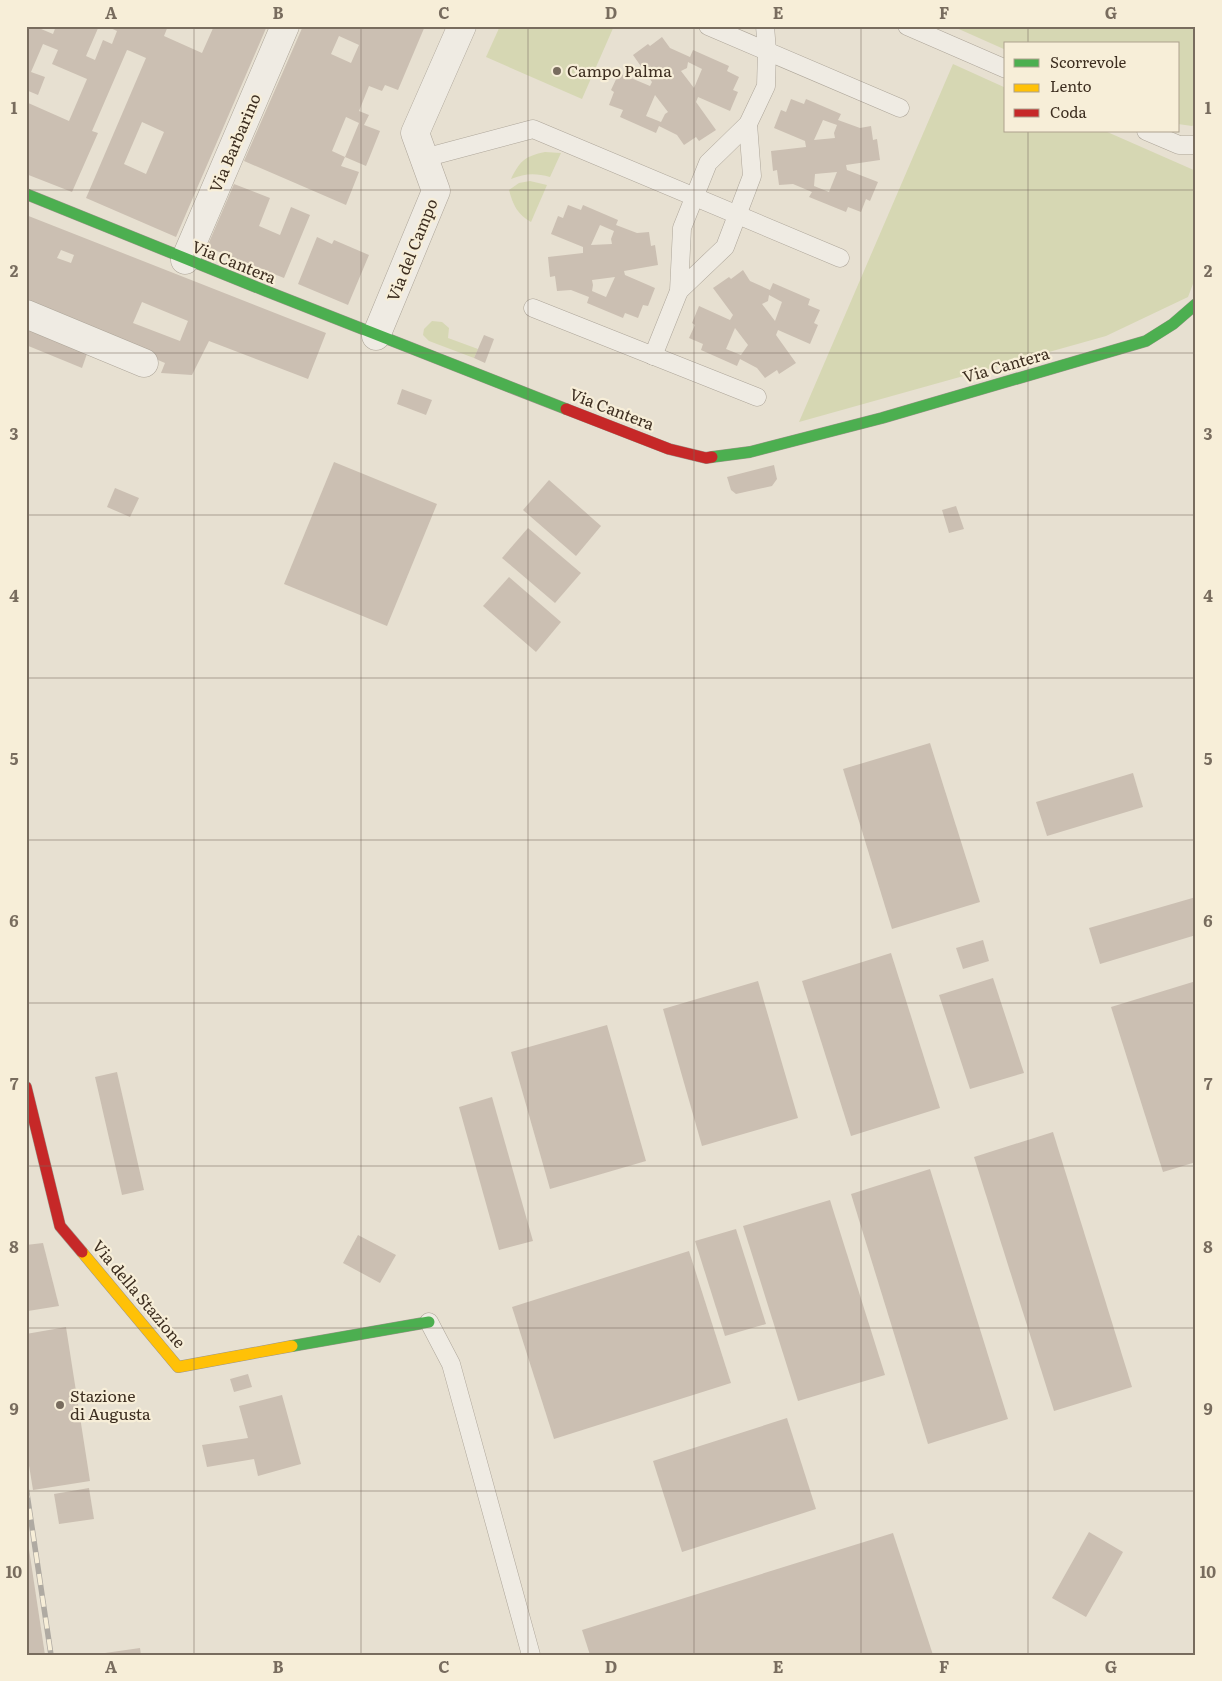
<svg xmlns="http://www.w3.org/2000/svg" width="1222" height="1681" font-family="Literata,serif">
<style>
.green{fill:#d6d7b3}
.building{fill:#cbbfb2;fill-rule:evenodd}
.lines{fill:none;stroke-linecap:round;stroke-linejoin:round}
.lane-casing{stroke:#ada599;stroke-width:19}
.street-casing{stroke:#ada599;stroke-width:29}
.fast-casing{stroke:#9c958a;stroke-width:12}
.slow-casing{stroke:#9c958a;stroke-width:12}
.jam-casing{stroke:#9c958a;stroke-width:12}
.lane{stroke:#efebe3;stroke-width:18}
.street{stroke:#efebe3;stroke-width:28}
.fast{stroke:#4caf50;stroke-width:11}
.slow{stroke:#ffc107;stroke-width:11}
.jam{stroke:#c62828;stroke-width:11}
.rail-casing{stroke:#afaaa2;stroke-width:5.5}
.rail{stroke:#f7eed8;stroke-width:4;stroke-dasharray:11;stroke-linecap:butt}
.grid{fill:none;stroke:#786c5e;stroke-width:1;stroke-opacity:0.55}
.poi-dot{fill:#786c5e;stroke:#f7eed8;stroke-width:2}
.labels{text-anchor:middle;stroke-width:4.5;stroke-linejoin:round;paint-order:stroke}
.poi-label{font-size:16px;fill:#3d2e20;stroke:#f7eed8;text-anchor:start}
.street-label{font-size:16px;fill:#3d2e20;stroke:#f7eed8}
.neatline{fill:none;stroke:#786c5e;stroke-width:2}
.grid-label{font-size:16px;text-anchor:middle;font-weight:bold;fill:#786c5e}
</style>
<rect width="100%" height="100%" fill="#e7e0d1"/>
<g class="green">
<path d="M500,26h114l-32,73 -96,-42z"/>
<path d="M952,26h244v98l-4,2 -14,-2v-80h-172v6z"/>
<path d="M953,64l53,24v43h99l91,40v105l-8,21 -82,39 -307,86z"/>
<path d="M545,152l16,1 -11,24c-14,-4 -25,-4 -39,2 9,-18 14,-23 34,-27z"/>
<path d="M530,181l17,4 -16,37c-14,-8 -18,-17 -22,-32l10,-7z"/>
<path d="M432,321l10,1 7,6 -1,10 30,11 -4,9 -45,-17 -6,-6 1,-6z"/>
</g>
<g class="building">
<path d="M26,26h8l19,8 3,-8h43l-13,30 9,4 8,-20 9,4 5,-13 -11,-5h62l-4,10 38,17 12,-27h53l-91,211 -90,-39 60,-140 -16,-7 -3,-1 -35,81 6,2 -26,59 -46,-18v-72l43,19 18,-42 -35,-15 6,-14 -15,-6 -12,28 14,5 -7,18 -12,-5zM142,122l22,10 -18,42 -22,-10z"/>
<path d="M303,26h122l-27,64 -13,-5 -3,6 -13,-5 -10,25 10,4 -5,10 16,6 -14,35 -21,-9 14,-34 -13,-6 -14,34 13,6 -4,9 18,6 -13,33 -102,-44zM339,36l20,9 -8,18 -20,-9z"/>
<path d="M662,37l8,11 20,9 3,-7 36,16 -2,5 12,6 -6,13 5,2 -8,19 -32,-14 -2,5 20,28 -17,11 -3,-4 -12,8 -7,-10 -18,-9 -3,7 -36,-16 3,-7 -14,-5 5,-13 -3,-2 8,-17 31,13 2,-4 -19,-27 15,-11 2,2zM688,62l14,7 -8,19 -13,-17 6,-3zM655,95l13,17 -3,2 -4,8 -15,-6z"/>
<path d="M791,99l13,5 2,-5 35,15 -3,6 22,8 11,-2 2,14 4,-1 3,21 -34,5 1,5 31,12 -8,19 -4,-2 -5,13 -13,-5 -2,5 -37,-15 3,-5 -19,-8 -14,1 -2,-15 -4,1 -2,-20 35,-4 -1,-6 -31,-13 7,-18 5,2zM823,120l14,5 -3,8 1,5 -21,2zM837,172l-8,20 -15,-6 1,-12z"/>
<path d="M234,184l36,14 -11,28 21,9 11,-28 19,8 -26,63 -77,-31z"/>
<path d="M568,205l13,5 2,-5 35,15 -2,5 21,8 12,-1 2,14 4,-1 3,20 -34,6 1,4 30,13 -7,18 -5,-1 -5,13 -13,-5 -2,5 -36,-15 2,-6 -18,-7 -14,1 -2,-15 -5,1 -2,-20 35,-4v-6l-32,-13 7,-18 5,2zM600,225l14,6 -3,8 1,5 -21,1zM615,277l-9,20 -14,-6 1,-6 -1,-5z"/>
<path d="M26,215l300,118 -18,46 -99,-38 -17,34 -31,-2 4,-10 -139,-59zM61,250l13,5 -3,8 -14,-5zM142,302l46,19 -8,20 -47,-18z"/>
<path d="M317,237l15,7 2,-4 35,15 -21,50 -50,-21z"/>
<path d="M743,270l7,11 20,9 3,-7 37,16 -2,6 12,5 -6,13 4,2 -8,19 -32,-14 -2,5 20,28 -17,11 -2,-4 -12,8 -8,-10 -17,-9 -3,7 -36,-16 2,-6 -14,-6 6,-13 -3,-2 7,-17 31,14 3,-5 -20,-27 16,-11 2,2zM769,295l13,7 -7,19 -13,-17 6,-3zM735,328l13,17 -7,10 -15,-6z"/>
<path d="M26,324l62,27 -6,17 -56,-23z"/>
<path d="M484,335l10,4 -9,24 -11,-5z"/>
<path d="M402,389l30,11 -6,15 -29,-11z"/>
<path d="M334,462l103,42 -50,122 -103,-42z"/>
<path d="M774,465l3,14 -5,7 -36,8 -5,-4 -4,-13z"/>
<path d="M549,480l52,46 -25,30 -53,-46z"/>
<path d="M115,488l24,10 -9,19 -23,-10z"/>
<path d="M956,506l8,23 -15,4 -7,-23z"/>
<path d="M528,528l53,45 -26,30 -53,-45z"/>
<path d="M509,577l52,45 -25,30 -53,-46z"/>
<path d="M930,743l50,159 -88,27 -49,-160z"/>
<path d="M1133,773l10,34 -96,29 -11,-34z"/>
<path d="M1196,897v38l-96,29 -11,-36z"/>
<path d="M983,940l6,21 -26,8 -7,-21z"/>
<path d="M891,953l49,155 -89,28 -49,-155z"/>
<path d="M993,978l31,95 -54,16 -31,-94z"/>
<path d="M758,981l40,137 -96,28 -39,-137z"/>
<path d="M1196,981v181l-33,10 -52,-165z"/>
<path d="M607,1025l39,136 -96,28 -39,-137z"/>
<path d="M117,1072l27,118 -22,5 -27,-118z"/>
<path d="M492,1097l41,144 -34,9 -40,-143z"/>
<path d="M1053,1132l79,255 -78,24 -80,-254z"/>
<path d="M930,1169l78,250 -80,25 -77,-250z"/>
<path d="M830,1200l55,175 -87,26 -55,-175z"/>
<path d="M736,1229l30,95 -41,12 -30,-95z"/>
<path d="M358,1235l38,20 -16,28 -37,-20z"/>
<path d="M43,1243l16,63 -31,5 -2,-11v-55z"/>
<path d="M689,1251l42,132 -177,56 -42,-132z"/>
<path d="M66,1327l24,154 -57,9 -7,-43v-113z"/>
<path d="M248,1374l4,13 -18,5 -4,-13z"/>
<path d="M282,1395l19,69 -43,12 -4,-17 -47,8 -5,-22 46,-7 -9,-32z"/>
<path d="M787,1418l29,91 -134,43 -29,-91z"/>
<path d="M89,1488l5,31 -35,5 -5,-30z"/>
<path d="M1089,1532l34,20 -37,65 -34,-19z"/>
<path d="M893,1533l40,122h-343l-8,-25z"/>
<path d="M26,1536h1l18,119h-19z"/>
<path d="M140,1648l1,7h-43v-1z"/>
</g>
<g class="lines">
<g class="lane-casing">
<g id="lane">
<path d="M708,26l192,82"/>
<path d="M907,26l99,43"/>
<path d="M1146,131l33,14h17"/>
<path d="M424,158l109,-29 307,129"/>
<path d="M679,291l46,-44 27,-71 -4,-52"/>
<path d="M533,308l224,89"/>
<path d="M653,356l26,-65 3,-63 26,-65 40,-39 18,-38 1,-35 -2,-25"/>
<path d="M429,1322l22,42 80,291"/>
</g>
</g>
<g class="street-casing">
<g id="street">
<path d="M185,260l100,-234"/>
<path d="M26,314l118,49"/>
<path d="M376,336l60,-145 -21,-58 47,-107"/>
</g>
</g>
<g class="fast-casing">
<g id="fast">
<path d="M26,194l240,97 300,118"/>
<path d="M712,457l38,-5 132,-34 264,-77 27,-17 23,-20"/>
<path d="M292,1346l137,-24"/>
</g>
</g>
<g class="slow-casing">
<path id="slow" d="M82,1252l96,115 114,-21"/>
</g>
<g class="jam-casing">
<g id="jam">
<path d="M566,409l103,40 37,9 6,-1"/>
<path d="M26,1087l34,139 22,26"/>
</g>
</g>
<use href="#lane" class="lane"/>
<use href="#street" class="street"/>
<use href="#fast" class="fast"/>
<use href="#slow" class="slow"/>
<use href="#jam" class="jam"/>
<g class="rail-casing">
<path id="rail" d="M26,1487l25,168"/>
</g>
<use href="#rail" class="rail"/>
</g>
<path class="grid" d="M194,26v1629M361,26v1629M528,26v1629M694,26v1629M861,26v1629M1028,26v18M1028,131v1524M26,190h1170M26,353h1170M26,515h1170M26,678h1170M26,840h1170M26,1003h1170M26,1166h1170M26,1328h1170M26,1491h1170"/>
<g class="poi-dot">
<circle cx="557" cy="71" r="5"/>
<circle cx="60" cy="1405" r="5"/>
</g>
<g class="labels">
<g class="poi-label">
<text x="567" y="77">Campo Palma</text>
<text x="70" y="1402">Stazione<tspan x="70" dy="18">di Augusta</tspan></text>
</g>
<g class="street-label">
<text transform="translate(235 143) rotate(-67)" y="6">Via Barbarino</text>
<text transform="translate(412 250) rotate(-68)" y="6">Via del Campo</text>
<text transform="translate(234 262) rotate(22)" y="6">Via Cantera</text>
<text transform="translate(1006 365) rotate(-16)" y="6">Via Cantera</text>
<text transform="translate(612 409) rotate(21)" y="6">Via Cantera</text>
<text transform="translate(139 1294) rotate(50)" y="6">Via della Stazione</text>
</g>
</g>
<rect width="1222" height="1681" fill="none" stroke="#f7eed8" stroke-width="55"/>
<rect x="1004" y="42" width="175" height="90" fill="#f7eed8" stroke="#ada18e"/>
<rect x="1014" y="59" width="25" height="8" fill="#4caf50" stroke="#ada18e"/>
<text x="1050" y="68" font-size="15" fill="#3d2e20">Scorrevole</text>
<rect x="1014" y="84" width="25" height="8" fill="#ffc107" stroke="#ada18e"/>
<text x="1050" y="92" font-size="15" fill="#3d2e20">Lento</text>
<rect x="1014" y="109" width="25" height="8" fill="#c62828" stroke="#ada18e"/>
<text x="1050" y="118" font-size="15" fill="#3d2e20">Coda</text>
<rect x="28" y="28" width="1166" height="1626" class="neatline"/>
<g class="grid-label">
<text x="111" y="19">A</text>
<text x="278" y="19">B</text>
<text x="444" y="19">C</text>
<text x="611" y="19">D</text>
<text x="778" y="19">E</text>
<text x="944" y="19">F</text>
<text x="1111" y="19">G</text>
<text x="14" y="114">1</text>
<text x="1208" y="114">1</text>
<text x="14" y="277">2</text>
<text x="1208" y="277">2</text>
<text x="14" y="440">3</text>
<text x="1208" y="440">3</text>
<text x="14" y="602">4</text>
<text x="1208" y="602">4</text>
<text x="14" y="765">5</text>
<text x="1208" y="765">5</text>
<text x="14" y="927">6</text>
<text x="1208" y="927">6</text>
<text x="14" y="1090">7</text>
<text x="1208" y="1090">7</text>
<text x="14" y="1253">8</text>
<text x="1208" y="1253">8</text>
<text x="14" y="1415">9</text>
<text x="1208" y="1415">9</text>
<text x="14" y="1578">10</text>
<text x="1208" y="1578">10</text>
<text x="111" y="1673">A</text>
<text x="278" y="1673">B</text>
<text x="444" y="1673">C</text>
<text x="611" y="1673">D</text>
<text x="778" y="1673">E</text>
<text x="944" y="1673">F</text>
<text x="1111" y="1673">G</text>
</g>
</svg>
